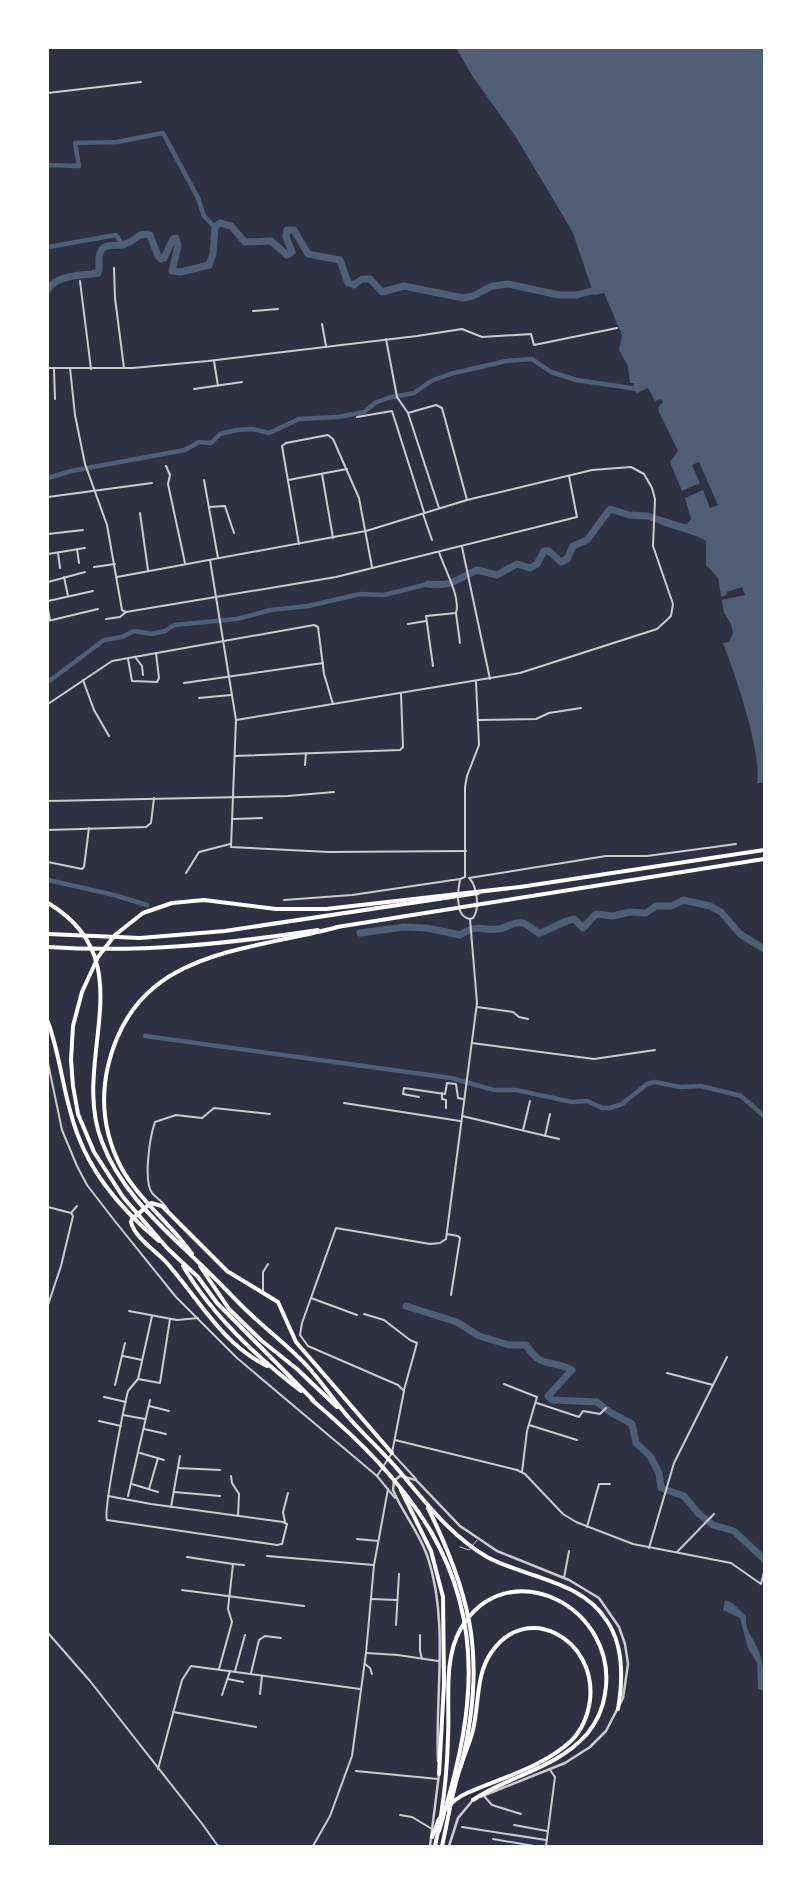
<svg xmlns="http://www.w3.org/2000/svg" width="812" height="1894" font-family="'Noto Sans',sans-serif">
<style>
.water{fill:#4f5d75}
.pier{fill:#2d3142}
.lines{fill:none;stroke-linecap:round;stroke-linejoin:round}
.canal{stroke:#4f5d75;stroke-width:4.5}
.river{stroke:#4f5d75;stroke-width:7}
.service{stroke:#caccd0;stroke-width:1}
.minor{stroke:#caccd0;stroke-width:2}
.tertiary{stroke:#caccd0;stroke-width:2.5}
.primary{stroke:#fff;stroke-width:4}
.motorway{stroke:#fff;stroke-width:4}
</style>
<rect width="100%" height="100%" fill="#2d3142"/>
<g class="water">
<path d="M456,48h308v735h-7c5,-31 -22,-109 -34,-140l6,-1 4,-9 -2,-9 -7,-11 -6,-35 -12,-13v-24c-6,-5 -36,-13 -47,-17l1,-5 17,6 10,-1 4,-5 -6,-21 18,-8 7,18 8,-3 -19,-43 -7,3 8,18 -18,8 -12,-29 8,-11 -19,-39 -1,-5 5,-5 -2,-3 -6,2 -7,-13 -11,5 -3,-3v-7h-4l-2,-17 -9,-16 3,-15 -18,-42 -10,2 -21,-62 -11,-19 -48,-80 -41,-57z"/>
<path d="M725,1600l7,3 14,13c-2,15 8,22 13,36 4,10 6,28 5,39l-6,-2 -1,-26 -9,-15 -8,-30 -17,-8z"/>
</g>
<path class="pier" d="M742,587l3,8 -23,5 -1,-3 6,-2 -1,-3z"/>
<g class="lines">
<g class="canal">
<path d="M48,165l31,1 -4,-23 42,-1 46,-9 35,65 6,18 11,11"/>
<path d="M48,247l68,-12 7,10"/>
<path d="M48,478l23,-7 114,-21 14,-8 12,1 9,-9 17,-4 16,-1 16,4 30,-14 39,-2 26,-5 11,-9 13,-5 26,-5 17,-12 19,-7 56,-13 26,-2 19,13 25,8 62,9"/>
<path d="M48,682l56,-42 18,-3 12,-6 18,3 13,-3 9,-6 63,-6 34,-9 37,-4 52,-12 24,1 44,-11"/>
<path d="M48,880l66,15 33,10"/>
<path d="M145,1036l306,42 43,12h22l56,12 15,-1 15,7h8l12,-4 25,-20 8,-2 25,5 21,-1 40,10 23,20"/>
</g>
<g class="river">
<path d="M48,289c10,-15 34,-13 50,-16 3,-7 -2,-17 4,-24 6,-6 16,-2 23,-5 12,-4 12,-12 25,-9l8,21 3,3 3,-1 9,-19 3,-1 2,8 -6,25 9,1 28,-7 4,-11 2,-27 5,-4 11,3 14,16 26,-1 16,14 5,-3 -6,-15 1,-7h7l14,24 32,6 8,23 6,2 8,-6h8l12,13 22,-6 59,12 10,-2 19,-10 16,-2 51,11h18l25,-7"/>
<path d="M428,584c24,3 29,-5 49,-14l20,5 20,-11 13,4 7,-4 7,-13h5l12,11 6,-3 6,-13 14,-6 23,-31 19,6 18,1 38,12"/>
<path d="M360,933l44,-6 23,1 33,7c17,-12 22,-4 38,-6 9,-1 15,-8 24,-6 6,1 11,7 17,10 12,-3 21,-11 35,-14l9,9 13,-14 17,2 17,-4 16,1 10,-7h16l11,-6 27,6 11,6 19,22 24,15"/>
<path d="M406,1306l51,16 22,14 30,9h17c16,25 23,13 46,25l-24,26 4,4 45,2 13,10 22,12 4,19 14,13 9,17 2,15 23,8 14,17 15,12 21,6 30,28"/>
</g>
<path class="service" d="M460,1547l9,3 8,-10"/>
<g class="minor">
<path d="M48,93l93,-11"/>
<path d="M114,268l1,30 9,70"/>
<path d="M80,281l11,88"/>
<path d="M253,311l25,-2"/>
<path d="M322,324l4,22"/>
<path d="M386,339l11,58 11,16 31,95"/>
<path d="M214,361l4,25"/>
<path d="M48,368h85l75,-7 209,-25 45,-7 20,8 49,-3 3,11 83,-17"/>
<path d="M70,368l5,47 10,49 22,61 15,85 4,2 210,-35 241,-60 -8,-41"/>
<path d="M54,369l1,30"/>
<path d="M194,389l48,-7"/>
<path d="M408,413l28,-8 6,3 25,92"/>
<path d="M357,417l35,-6 32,101"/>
<path d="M166,466l4,9 -2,9 17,79"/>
<path d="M322,474l11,64"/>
<path d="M204,480l14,78"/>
<path d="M288,480l59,-11"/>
<path d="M48,497l104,-14"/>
<path d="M209,507l16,-1 9,27"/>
<path d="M140,513l8,57"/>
<path d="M423,514l9,26"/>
<path d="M48,534l35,-4"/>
<path d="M299,544l-17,-98 4,-3 42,-8 5,4 26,59 13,69"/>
<path d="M462,547l28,132"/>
<path d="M77,549l2,14"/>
<path d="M58,553l2,15"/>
<path d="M48,554l37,-6"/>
<path d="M210,560l26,160 -5,127 98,5 137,-1"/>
<path d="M94,567l21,-3"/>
<path d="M64,577l4,19"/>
<path d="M117,577l249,-46 101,-31 125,-30 39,-3 13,7 8,14 3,11 -2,47 20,58 -2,12 -14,13 -137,44 -284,47"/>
<path d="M48,582l37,-10"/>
<path d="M48,601l45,-10"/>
<path d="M48,610l2,10"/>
<path d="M456,613l4,30"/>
<path d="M106,619l14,-2 6,-5"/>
<path d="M48,621l50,-12"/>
<path d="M408,624l18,-3"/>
<path d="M135,657l7,9 1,9"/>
<path d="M128,659l4,22 25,1 2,-4 -3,-25"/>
<path d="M433,666l-7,-50 30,-3c5,-16 -12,-45 -17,-61"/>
<path d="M83,680l11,30 15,26"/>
<path d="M184,683l139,-20"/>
<path d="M199,698l32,-3"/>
<path d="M48,704l64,-43 202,-36 4,2 6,47 9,30"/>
<path d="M479,720l57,-1 13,-6 32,-5"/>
<path d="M235,756l165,-6 3,-3 -2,-53"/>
<path d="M305,765l1,-12"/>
<path d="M48,801l240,-5 46,-4"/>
<path d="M232,819l30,-1"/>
<path d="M48,830l98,-3 5,-4 3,-25"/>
<path d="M48,862l34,7 2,-2 5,-39"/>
<path d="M186,873l13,-21 31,-8"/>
<path d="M469,878l137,-22h41l89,-12"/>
<path d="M458,893l2,-14 5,-2v-90l2,-11 12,-31 -3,-63"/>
<path d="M458,898c1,9 1,19 12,21"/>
<path d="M284,900l68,-5 108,-16"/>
<path d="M470,919l3,-1c7,-9 4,-31 -3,-39"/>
<path d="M477,1007l36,5 6,5 9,2"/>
<path d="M472,1043l122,16 61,-9"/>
<path d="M48,1063l14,67 15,36 10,19 27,35 62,77 61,61 140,118 18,22"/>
<path d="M442,1093v6l4,1v8"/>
<path d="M419,1097l-16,-3 1,-6 41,6 2,-11 9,1 2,14 5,1"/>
<path d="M344,1103l116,18"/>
<path d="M462,1116l97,23"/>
<path d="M523,1130l7,-29"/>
<path d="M545,1136l5,-22"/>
<path d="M48,1207l23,6 2,3 -12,50 -13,39"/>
<path d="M168,1210c-4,-8 -11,-11 -16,-17 -9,-13 -2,-57 3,-71l21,-7 26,3 12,-10 56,6"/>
<path d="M71,1213l6,-7"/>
<path d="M447,1234l11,2 2,2 -9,57"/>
<path d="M263,1291v-19l5,-8"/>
<path d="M311,1298l46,17"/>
<path d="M129,1311l48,9 21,-2"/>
<path d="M364,1314l20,6 26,20 7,3 -13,47"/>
<path d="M123,1356l19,4"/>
<path d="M667,1373l46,12"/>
<path d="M138,1379l22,4 10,-64"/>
<path d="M504,1384l33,13 -10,34 -5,41"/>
<path d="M115,1385l10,-42"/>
<path d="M104,1397l22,5"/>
<path d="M537,1403l42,14 4,-6 17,3 6,-6"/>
<path d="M149,1406l20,5"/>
<path d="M123,1415l22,4"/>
<path d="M99,1421l22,5"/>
<path d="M529,1425l48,15"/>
<path d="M144,1429l22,5"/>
<path d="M395,1440l122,30 8,4 38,40 13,8 57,22 98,19 30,21 3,-12"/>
<path d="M140,1453l24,7"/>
<path d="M392,1453l24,26"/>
<path d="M178,1468l42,2"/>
<path d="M231,1476l1,7 7,11 -1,22"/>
<path d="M377,1476l15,-23 12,-62 -6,-6 -90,-39 -8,-11 2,-12 34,-95 94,16 10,-1 6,-4 31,-236 -7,-84"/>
<path d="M132,1484l26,8"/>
<path d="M149,1489l9,-31"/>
<path d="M174,1492l46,4"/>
<path d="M108,1496l43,8 132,18 4,2 -5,20 -5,1 -170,-25c-4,-9 17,-113 21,-129l10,-12 14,-63"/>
<path d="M128,1496l22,-96"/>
<path d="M171,1507l9,-51"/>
<path d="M285,1522l-2,-10 5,-19"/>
<path d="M587,1527l12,-43h11"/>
<path d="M357,1539l21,2"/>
<path d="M649,1548l25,-85 53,-106"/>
<path d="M677,1552l37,-38"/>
<path d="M267,1556l107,9"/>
<path d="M187,1557l46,7 -5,45 4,13 -13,47"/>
<path d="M233,1564l11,1"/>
<path d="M564,1578l5,-27"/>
<path d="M182,1590l122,16"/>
<path d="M372,1599l25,1"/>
<path d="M396,1625l3,-51"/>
<path d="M48,1633l42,48 113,144 15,21"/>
<path d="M420,1635v16l2,8"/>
<path d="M366,1653l32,2 40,6"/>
<path d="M365,1664l5,4 2,6"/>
<path d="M235,1671l10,-36"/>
<path d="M251,1673l8,-33 6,-4 16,2"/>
<path d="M228,1679l15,3"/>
<path d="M260,1694l2,-18"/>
<path d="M222,1695l8,-24"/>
<path d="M173,1712l83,15"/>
<path d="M158,1769l24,-89 9,-14 169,23"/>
<path d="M356,1771l82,8"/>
<path d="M484,1796l8,9 29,9"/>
<path d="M400,1815l12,2 20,12"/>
<path d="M514,1825l33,6"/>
<path d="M462,1827l84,13"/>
<path d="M493,1839l41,7"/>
<path d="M313,1846l17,-30 22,-60 14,-103 8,-88 14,-76"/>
<path d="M546,1846l9,-69 -5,-7"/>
</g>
<g class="tertiary">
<path d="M438,1761c-3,-67 11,-138 -10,-203 -8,-25 -25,-44 -35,-68l1,-9 6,-5 16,4 44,46 37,25 72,29 30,18 20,29 6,17 3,20 -5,34 -17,33 -16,16 -25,16 -85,34"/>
<path d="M430,1846l9,-72"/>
<path d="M449,1846l9,-28 15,-18"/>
</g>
<g class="primary">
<path d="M432,1837l7,-18"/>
<path d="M435,1846c8,-35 12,-72 13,-108 2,-35 -5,-77 12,-108 46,-81 160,-23 145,64 -2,14 -9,29 -18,40 -31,35 -77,41 -114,66"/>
<path d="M442,1846c6,-26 10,-55 19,-81 4,-12 9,-23 12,-35 6,-25 3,-56 18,-77 35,-53 106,-14 99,47 -2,15 -8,30 -19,41 -28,26 -70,37 -104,52 -9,4 -15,9 -21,16"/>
</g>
<g class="motorway">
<path d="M520,887l244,-37"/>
<path d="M48,903c99,59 21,156 54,239 19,50 58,83 95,119 16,15 30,30 45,45 22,22 47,40 67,62 14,16 26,34 40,50 16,18 35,35 51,54 26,31 51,64 87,85 39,21 94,23 120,64 17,25 16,59 11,88"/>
<path d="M337,927l427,-68"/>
<path d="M48,934l92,4 85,-7 253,-38"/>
<path d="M48,947c92,6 178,-3 270,-17"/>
<path d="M48,1022c11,30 14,61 23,92 14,53 46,92 88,127"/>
<path d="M192,1254c-21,-30 -52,-53 -70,-85 -17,-32 -22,-68 -14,-103 27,-117 137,-114 230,-139"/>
<path d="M183,1266c30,50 72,90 118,125"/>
<path d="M200,1266l29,43 33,32 35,28 40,38"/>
<path d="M267,1366c-46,-23 -68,-67 -101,-104 -11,-12 -31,-24 -35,-40l1,-3 19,-16 11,3 65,65 51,31 18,40 96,111"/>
<path d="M312,1400c98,83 169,169 155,305 -4,43 -16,85 -28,126"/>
<path d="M313,1400l-96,-97 -19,-26 -30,-28 -45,-52 -29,-45 -16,-38 -5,-28 -2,-26 2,-34 9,-34 16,-35 17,-22 28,-22 29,-10 32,-3 72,9h50l194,-22"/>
<path d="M401,1490l30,61 12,46 1,87 -5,90"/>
<path d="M428,1508c46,93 58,156 33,258"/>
</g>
</g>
<rect width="812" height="1894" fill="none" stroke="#ffffff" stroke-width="98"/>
</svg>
